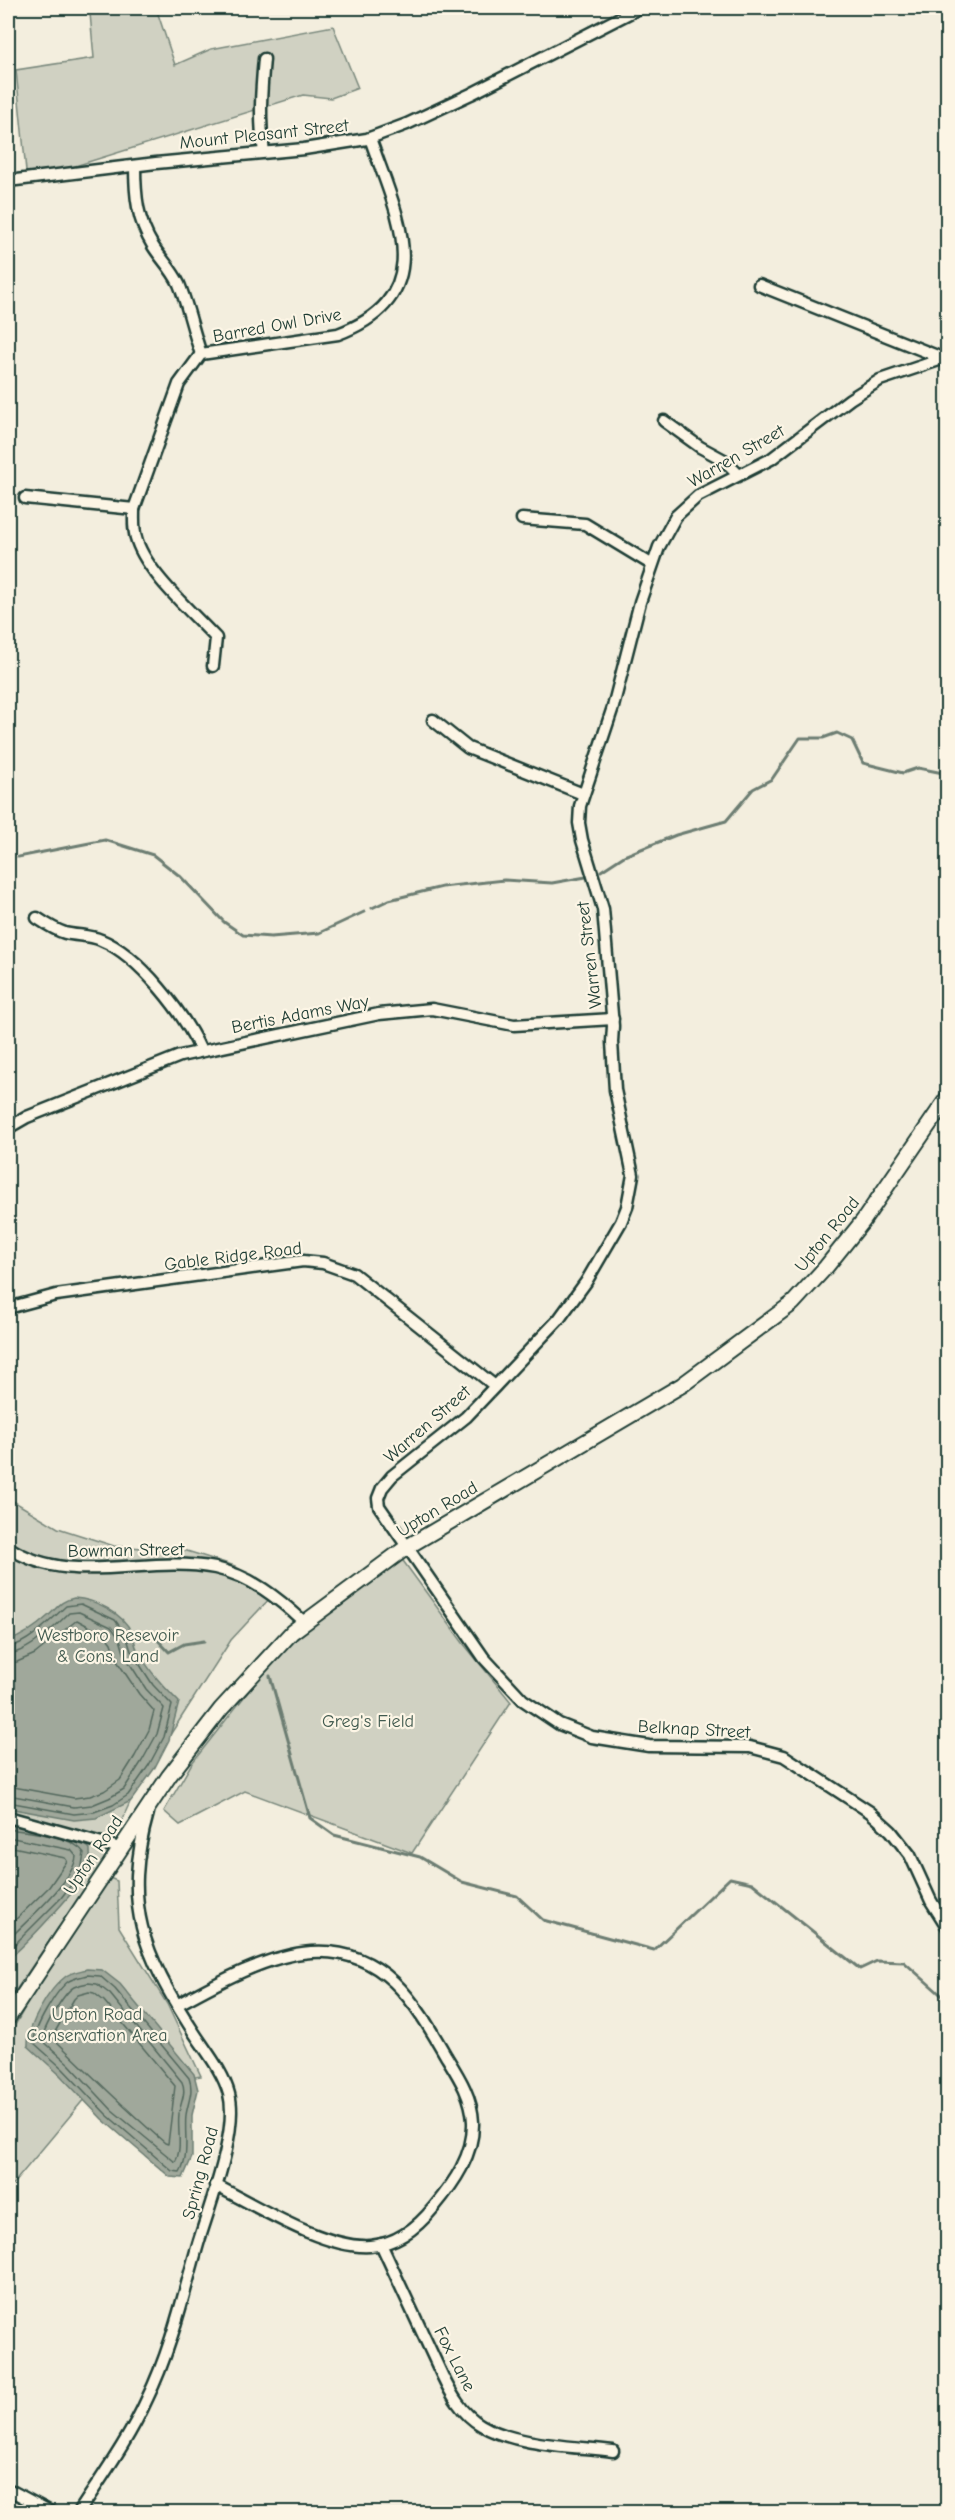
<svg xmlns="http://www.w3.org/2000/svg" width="955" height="2520" font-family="'Comic Neue',sans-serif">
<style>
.green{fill:#d0d1c2;stroke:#78877b;stroke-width:1.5}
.water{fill:#a0a89b;stroke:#6c7d72;stroke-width:1.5}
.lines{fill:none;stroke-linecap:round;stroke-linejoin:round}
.shore{stroke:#53685d;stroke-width:1.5}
.stream{stroke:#6c7d72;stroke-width:3}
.minor-casing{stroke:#1f3d34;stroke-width:15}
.major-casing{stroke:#1f3d34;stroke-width:18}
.minor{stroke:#fcf5e5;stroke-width:10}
.major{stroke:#fcf5e5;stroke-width:14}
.labels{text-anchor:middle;stroke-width:4.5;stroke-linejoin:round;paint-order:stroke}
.street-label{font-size:18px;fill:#1f3d34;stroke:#fcf5e5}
.park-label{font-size:18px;fill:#425b50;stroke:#fcf5e5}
</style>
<rect width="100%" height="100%" fill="#f3eede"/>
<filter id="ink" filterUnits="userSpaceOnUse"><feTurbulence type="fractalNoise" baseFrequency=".0167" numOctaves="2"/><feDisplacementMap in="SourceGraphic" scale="12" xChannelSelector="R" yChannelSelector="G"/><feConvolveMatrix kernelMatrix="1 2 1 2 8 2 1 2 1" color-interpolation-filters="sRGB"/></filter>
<g filter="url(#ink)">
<g class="green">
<path d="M119,8h37l19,57 36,-16 122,-23 25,62 -27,10 -28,-3 -276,86 -11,-111 78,-12 -4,-45z"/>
<path d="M8,1498l50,30 56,18 73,5 48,15 37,30 -41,44 -61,95 -39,65 -42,92 11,-18 17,7 2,46 48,77 34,72 -116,22 -77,92v-152l81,-145 -31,35 -50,74z"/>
<path d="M401,1558l62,85 48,59 -99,151 -167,-62 -65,34 -16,-14 28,-48 82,-104 50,-44z"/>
</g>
<g class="water">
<path d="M74,1598c21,1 49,15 58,35 3,6 2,12 6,18 11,20 25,35 41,51l-10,38 -15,29 -23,32 -35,17 -22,2 -66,-12v-167c13,-4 29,-15 40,-25 10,-9 12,-15 26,-18z"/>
<path d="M8,1823l35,5 36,10 11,11c0,6 1,13 -1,19 -4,14 -67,81 -81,91z"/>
<path d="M87,1969l15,1 18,14 74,90 4,16 -6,25v42l-9,21 -13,-1 -68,-58 -43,-45 -31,-28c-1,-20 21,-57 37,-69 5,-5 15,-6 22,-8z"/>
</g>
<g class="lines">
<g class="shore">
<path d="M8,1647c19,-2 44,-28 58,-41l15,-2 34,16 11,15 5,16 22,34 19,20 -8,32 -15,28 -21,30 -15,10 -19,7 -20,2 -66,-12"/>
<path d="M8,1654c20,-1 47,-27 61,-41l10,-1 32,15 9,12 5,17 21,33 18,19 -7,26 -15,27 -18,28 -15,9 -17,7 -18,2 -66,-12"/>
<path d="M8,1663l9,-1 18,-8 42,-34 28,15 6,8 6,18 22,33 15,17 -5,19 -14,26 -15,24 -16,11 -14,5 -16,2 -66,-12"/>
<path d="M8,1829c20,3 64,6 76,24l-3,19 -20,26 -53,53"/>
<path d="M8,1837l63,13 5,6c-1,24 -51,66 -68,84"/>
<path d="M8,1846l57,12 2,3 -18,26 -41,40"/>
<path d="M87,1975l13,1 15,13 74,89c5,14 -1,23 -3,37 -2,20 4,39 -6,57l-8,-1 -65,-56 -44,-46 -29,-26c-1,-14 23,-54 35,-62 5,-3 12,-4 18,-6z"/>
<path d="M88,1983l9,1 13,10 72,88c5,11 -2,21 -3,32 -2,15 4,35 -4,48l-63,-52 -43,-46 -27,-24c1,-11 22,-48 32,-53 4,-2 10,-3 14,-4z"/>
<path d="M89,1992l5,1 10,8 71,85 -7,58 -3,-1c-40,-34 -76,-70 -113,-106l22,-38 4,-4z"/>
</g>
<g class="stream">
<path d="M18,857l87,-17 48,15 28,22 43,45 19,13 28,2 48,-4 45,-21"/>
<path d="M8,859h1"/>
<path d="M601,871l23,-15 52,-21 50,-14 27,-32 19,-10 28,-41h23l14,-5 15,7 11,23 40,10 15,-5 30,6"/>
<path d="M372,908l17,-8 53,-13 62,-7 48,3 34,-6"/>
<path d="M131,1640l21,-6 17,18 15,-8 20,-3"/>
<path d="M270,1676l40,142 24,17 86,22 42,25 55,14 26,24 111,30 76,-72 22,5 108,86 17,-8 27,1 44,39"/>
</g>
<g class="minor-casing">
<g id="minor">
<path d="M264,152c-5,-32 -3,-61 0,-93"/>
<path d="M135,166c0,29 2,54 18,80 8,13 19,23 26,38 9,22 14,47 22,70"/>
<path d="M8,181l148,-18 148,-14 63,-10 40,-15 64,-30 168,-86"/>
<path d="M759,285l183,73"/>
<path d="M948,357l-68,23 -30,19 -79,60 -73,37 -22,20 -17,31 -19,55 -27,105 -33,99 -1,17 3,17 21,69 10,117 -1,16 3,48 18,85 -6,32 -6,15 -35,60 -27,37 -93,98 -74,59 -10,12 -4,10 1,8 105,152 39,42 36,24 33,13 57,9 101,1 34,9 86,56 21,19 19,24 21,46 17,27"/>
<path d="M664,421l36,26 24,13 14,14"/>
<path d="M25,498l109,11"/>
<path d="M522,519l63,5 66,40"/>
<path d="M213,666l3,-28c-24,-26 -68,-64 -79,-97 -4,-10 -3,-20 -3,-32l45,-125 22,-30 137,-20c104,-39 58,-120 32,-196"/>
<path d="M433,720l35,28 115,46"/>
<path d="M37,918c9,6 18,12 28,15 12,3 25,2 36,7 38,15 84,75 100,111"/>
<path d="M8,1128l19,-11 153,-61 199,-42 53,-5 82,16 99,-6"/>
<path d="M8,1308l48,-13 247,-34 20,2 31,11 141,112"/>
<path d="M8,1547c63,42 137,7 207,21 36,8 63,30 89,54"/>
<path d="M8,1817l112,31"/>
<path d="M177,2005c38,-21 90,-50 134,-53 72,-5 104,50 135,104 13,21 26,41 27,66 1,33 -19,61 -39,85 -16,20 -37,37 -64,39 -46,3 -113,-40 -155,-61"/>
<path d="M381,2244l61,131c9,19 20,39 39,50 35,21 92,21 132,26"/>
<path d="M8,2489l43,23"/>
<path d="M79,2512c24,-37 50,-73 68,-113 24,-49 36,-103 51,-155 11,-37 41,-114 31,-150 -6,-23 -24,-44 -36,-63 -50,-78 -71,-126 -45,-218"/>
</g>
</g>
<g class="major-casing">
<path id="major" d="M8,2018l161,-242 52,-67 71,-77 115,-85 275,-162 111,-82 33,-36 37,-46 85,-124"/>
</g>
<use href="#minor" class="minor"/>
<use href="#major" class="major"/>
</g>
</g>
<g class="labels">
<g class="street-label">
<text transform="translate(264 134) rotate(-6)" y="6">Mount Pleasant Street</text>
<text transform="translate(277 325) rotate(-10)" y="6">Barred Owl Drive</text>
<text transform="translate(736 456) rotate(-30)" y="6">Warren Street</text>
<text transform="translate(589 955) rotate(-97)" y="6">Warren Street</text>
<text transform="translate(300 1014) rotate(-11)" y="6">Bertis Adams Way</text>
<text transform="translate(827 1234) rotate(-51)" y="6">Upton Road</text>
<text transform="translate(233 1256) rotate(-7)" y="6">Gable Ridge Road</text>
<text transform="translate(427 1424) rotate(-41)" y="6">Warren Street</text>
<text transform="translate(437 1509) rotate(-31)" y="6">Upton Road</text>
<text transform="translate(126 1550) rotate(-1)" y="6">Bowman Street</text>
<text transform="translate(694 1729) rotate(3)" y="6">Belknap Street</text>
<text transform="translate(93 1855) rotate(-56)" y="6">Upton Road</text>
<text transform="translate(200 2173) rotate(-75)" y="6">Spring Road</text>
<text transform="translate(455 2359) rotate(63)" y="6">Fox Lane</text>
</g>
<g class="park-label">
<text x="108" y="1641">Westboro Resevoir<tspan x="108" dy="21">&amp; Cons. Land</tspan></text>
<text x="368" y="1727">Greg's Field</text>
<text x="97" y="2020">Upton Road<tspan x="97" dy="21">Conservation Area</tspan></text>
</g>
</g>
<rect width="955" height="2520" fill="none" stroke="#fcf5e5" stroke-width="30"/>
<rect x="15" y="15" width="925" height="2490" fill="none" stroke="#1f3d34" stroke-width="2" filter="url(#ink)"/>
</svg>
